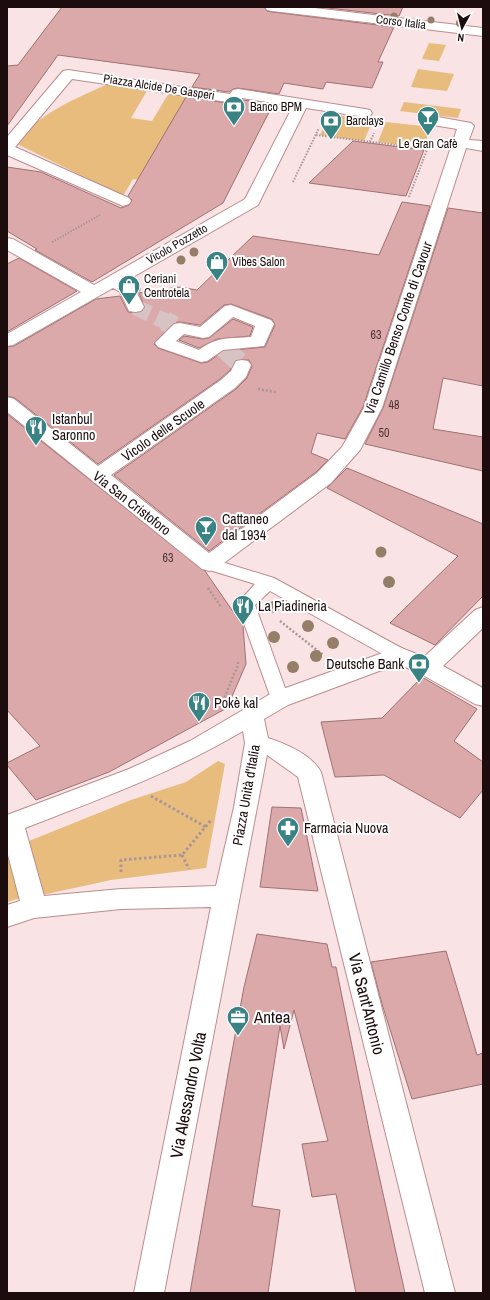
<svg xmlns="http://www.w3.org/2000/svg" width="490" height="1300" font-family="'Archivo Narrow',sans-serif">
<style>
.green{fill:#e7bc7d}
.building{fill:#dba9aa;stroke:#9f7172;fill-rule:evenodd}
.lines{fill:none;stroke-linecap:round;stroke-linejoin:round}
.street-tunnel-far1{stroke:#d8c3c4;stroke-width:16;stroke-dasharray:16 8;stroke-linecap:butt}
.street-tunnel{stroke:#d8c3c4;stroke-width:20;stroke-dasharray:20 10;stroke-linecap:butt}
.lane-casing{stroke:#bc8c8d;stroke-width:2}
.street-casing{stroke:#bc8c8d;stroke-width:2}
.path-far2{stroke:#aa9697;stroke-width:2;stroke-dasharray:1.5 1.5;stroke-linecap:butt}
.path-far1{stroke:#aa9697;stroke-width:2.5;stroke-dasharray:2 2;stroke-linecap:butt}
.path{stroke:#aa9697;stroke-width:3;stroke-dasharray:2.5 2.5;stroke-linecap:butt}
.lane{fill:#fff;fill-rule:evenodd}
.street{fill:#fff;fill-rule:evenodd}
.tree{fill:#957e67}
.labels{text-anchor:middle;stroke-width:4;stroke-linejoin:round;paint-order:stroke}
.far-street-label{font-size:12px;fill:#1d0c0d;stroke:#fff}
.far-poi-label{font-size:12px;fill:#1d0c0d;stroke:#fff;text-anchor:start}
.number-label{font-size:12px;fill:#4c3334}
.street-label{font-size:14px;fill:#1d0c0d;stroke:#fff}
.poi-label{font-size:14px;fill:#1d0c0d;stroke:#fff;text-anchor:start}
.near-street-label{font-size:17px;fill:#1d0c0d;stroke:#fff}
.near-poi-label{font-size:17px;fill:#1d0c0d;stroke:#fff;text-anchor:start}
</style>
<rect width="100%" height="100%" fill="#f9e3e4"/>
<g class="green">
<path d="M429,43l17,2 -7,16 -17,-2z"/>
<path d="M418,69l36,5 -7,17 -36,-4z"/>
<path d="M108,84l40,5 -17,29 21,3 17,-28 104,14 -9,16 -87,-11 19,76 -63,-9 -10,17 -108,-53c24,-29 59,-44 93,-59z"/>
<path d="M404,102l57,7 -3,9 -58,-7z"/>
<path d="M330,114l43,6 -9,21 -44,-6z"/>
<path d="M386,122l45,5 -8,21 -45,-6z"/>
<path d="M218,761l7,3 -19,104 -95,12 -69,15 -18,-52 107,-43 55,-18z"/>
<path d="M7,853l13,45 -13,4z"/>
</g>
<g class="building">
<path d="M62,7h202l3,4 5,1 122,15 -16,35h5l-11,26 -46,-6 -3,7 -39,-6 -5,11 -41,-6 -5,1 -4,3 -37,-5 8,-13 -142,-19 -51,71v-60l11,-1z"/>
<path d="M319,7h84l-4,9z"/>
<path d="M186,97l48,7 5,-1 4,-3 30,4 -50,99 -131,79 -57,-32 2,-1 -30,-18v-64l34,5 80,36 8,-3 3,-5 -4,-4z"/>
<path d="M353,141l71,9 -18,46 -97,-13z"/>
<path d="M402,202l28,4 -67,201 -18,32 -28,-6 -6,20 17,7 -12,12 -107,79 -95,-76 122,-86 11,-11 5,-12 -3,-6h-13l-6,10 -10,9 -122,85 -83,-66 -8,-2v-49l7,-1 82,-47 24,-3 8,16 7,1 6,-1 4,-4 -6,-15 40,-6 18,3 56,-54 126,19zM231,304l41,15 3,6 -10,22 -41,4 -16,11 -7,1 -43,-15 -4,-4 19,-21 7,-1 20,3 24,-20z"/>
<path d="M448,208l35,5v173l-40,-8 -10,51 50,8v34l-118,-27 18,-36z"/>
<path d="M19,258l58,33 -70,41v-68z"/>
<path d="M233,319l20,8 -3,9 -33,3 -18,9 -20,-8 5,-4 19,3 6,-1z"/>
<path d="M7,414l198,157 38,55 3,38 -19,44 -118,64 -73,28 -29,-35v-2l33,-17 -33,-36z"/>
<path d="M347,468l136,56v72l-48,49 -45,-22 68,-67 -131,-68z"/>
<path d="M422,677l55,32 -23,32 29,21v28l-23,28 -76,-43 -49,2 -14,-55 61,-4z"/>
<path d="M272,807l29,1 17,83 -58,-4z"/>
<path d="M257,934l70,10 5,23h4l34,168 35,158h-49l-20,-99 -24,3 -10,-53 26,-3 -34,-131 -10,39 -4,-23 -28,180 28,4 -12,83h-78l39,-225 15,-81z"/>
<path d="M446,951l31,104 6,-2v31l-71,15 -30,-95 -11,-42z"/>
</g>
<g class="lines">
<path class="street-tunnel-far1" d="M135,307l32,15"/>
<g class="street-tunnel">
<path d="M165,321l9,5"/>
<path d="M224,348l18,17"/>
</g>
<g class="lane-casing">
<path id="lane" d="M209,558l65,20 131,72 3,5 -3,5 -6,2 -6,-2 -123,-69 -15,14 34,94 -2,5 -7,2 -7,-2 -36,-100 18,-20 -52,-16 -3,-4 3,-4z"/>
</g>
<g class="street-casing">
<g id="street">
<path d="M265,7h41l177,21v8l-211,-25 -5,-1z"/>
<path d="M68,70l162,24 3,-4 5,-1 127,20 5,1 2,3 -2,3 -5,1 -59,-9 -48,97 -132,76 7,4 11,22 -3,4 -6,1 -6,-1 -9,-19 -7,-4 -100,57 -6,1v-12l74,-42 -74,-42v-12l6,1 81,46 151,-86 48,-93 -51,-8 -3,4 -5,1 -162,-24 -57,68 114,51 2,3 -2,3 -6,2 -116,-51v-18l56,-66z"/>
<path d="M438,117l33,6 3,3 -5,14 14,1v10l-17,-3 -84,260 -22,42 -29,33 -115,86 -7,2 -7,-2 -195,-157v-15l7,2 84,67 123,-86 10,-9 5,-10 6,-1 6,1 3,4 -5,12 -11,11 -124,87 98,78 108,-80 25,-26 22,-39 93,-279 -24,-4 -3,-3 3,-3z"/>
<path d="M231,305l40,15 3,4 -10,22 -41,4 -16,11 -6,1 -43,-15 -3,-4 19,-19 6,-1 20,4 25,-21zM233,317l22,9 -4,11c-23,2 -33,-1 -52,13l-23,-9 8,-7 19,4 6,-1z"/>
<path d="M483,607v21l-40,38 40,22v18l-8,-2 -56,-31 -21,-9 -110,41 -24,14 4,19c18,6 43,16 53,34l134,521h-30l-127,-516 -31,-22 -103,538h-30l77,-386 -90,2 -87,9 -27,9v-22l13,-4 -13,-50v-36l122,-46 61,-28 82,-48 127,-46 25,10 51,-47zM243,731l2,12 -11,64 -18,79 -95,3 -77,7 -19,-68c75,-29 149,-56 218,-97z"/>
</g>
</g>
<g class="path-far2">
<path d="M316,135l111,14"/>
<path d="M370,142l4,-9"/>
<path d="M293,182l26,-54"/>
<path d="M409,197l21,-55"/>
<path d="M52,242l48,-27"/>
</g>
<g class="path-far1">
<path d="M258,389l18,3"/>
<path d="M208,588l13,19"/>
<path d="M280,621l43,34"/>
<path d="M223,701l15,-36v-4"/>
</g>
<g class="path">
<path d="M151,796l55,31"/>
<path d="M182,855l7,14"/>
<path d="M121,872v-12l61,-5 30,-36"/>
</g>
<use href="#lane" class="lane"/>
<use href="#street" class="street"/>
</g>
<g class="tree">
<circle cx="394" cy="16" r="3.5"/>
<circle cx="431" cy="20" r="3.5"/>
<circle cx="460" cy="23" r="4"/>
<circle cx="194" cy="252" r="4.5"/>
<circle cx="181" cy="260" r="4.5"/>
<circle cx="136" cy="289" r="4.5"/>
<circle cx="381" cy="552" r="5.5"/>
<circle cx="389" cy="582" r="6"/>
<circle cx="274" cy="607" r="6"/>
<circle cx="308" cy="626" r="6"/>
<circle cx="274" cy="637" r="6"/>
<circle cx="333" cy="643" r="6"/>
<circle cx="316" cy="656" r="6"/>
<circle cx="293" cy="667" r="6"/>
</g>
<defs>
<g id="bank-pin" transform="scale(1.15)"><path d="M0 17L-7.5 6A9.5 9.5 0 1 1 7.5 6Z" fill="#3a8384" stroke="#fff"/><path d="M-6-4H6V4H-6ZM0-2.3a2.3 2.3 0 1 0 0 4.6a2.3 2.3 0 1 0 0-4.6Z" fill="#fff"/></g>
<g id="bar-pin" transform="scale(1.15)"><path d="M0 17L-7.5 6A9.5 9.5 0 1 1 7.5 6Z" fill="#3a8384" stroke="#fff"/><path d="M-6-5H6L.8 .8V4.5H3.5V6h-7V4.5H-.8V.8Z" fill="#fff"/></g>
<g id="shop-pin" transform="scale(1.15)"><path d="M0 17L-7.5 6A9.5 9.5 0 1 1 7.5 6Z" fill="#3a8384" stroke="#fff"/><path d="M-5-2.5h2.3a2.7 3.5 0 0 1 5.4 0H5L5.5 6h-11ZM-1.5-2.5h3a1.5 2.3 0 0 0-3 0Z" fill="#fff"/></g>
<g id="restaurant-pin" transform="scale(1.15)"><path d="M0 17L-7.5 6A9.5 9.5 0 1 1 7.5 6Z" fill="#3a8384" stroke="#fff"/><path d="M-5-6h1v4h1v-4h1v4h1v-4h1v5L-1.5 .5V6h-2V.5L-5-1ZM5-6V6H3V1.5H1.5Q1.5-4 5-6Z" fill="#fff"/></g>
<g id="pharmacy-pin" transform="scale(1.15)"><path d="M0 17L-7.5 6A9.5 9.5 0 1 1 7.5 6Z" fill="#3a8384" stroke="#fff"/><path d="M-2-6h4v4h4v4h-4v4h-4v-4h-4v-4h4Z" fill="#fff"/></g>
<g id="office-pin" transform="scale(1.15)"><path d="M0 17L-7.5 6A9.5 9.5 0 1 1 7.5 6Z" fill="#3a8384" stroke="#fff"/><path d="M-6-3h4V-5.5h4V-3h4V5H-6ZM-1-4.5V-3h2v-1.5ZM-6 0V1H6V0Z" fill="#fff"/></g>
</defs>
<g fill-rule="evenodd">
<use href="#bank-pin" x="234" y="107"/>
<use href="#bar-pin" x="428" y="117"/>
<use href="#bank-pin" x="331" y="121"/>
<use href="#shop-pin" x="217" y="262"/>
<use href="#shop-pin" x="129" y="286"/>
<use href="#restaurant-pin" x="36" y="427"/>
<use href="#bar-pin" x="206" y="527"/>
<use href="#restaurant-pin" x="243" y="606"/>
<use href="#bank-pin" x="419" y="664"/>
<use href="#restaurant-pin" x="199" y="703"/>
<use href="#pharmacy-pin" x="288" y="828"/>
<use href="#office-pin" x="238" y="1017"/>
</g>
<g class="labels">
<g class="far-street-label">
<text transform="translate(401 22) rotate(7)" y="4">Corso Italia</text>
<text transform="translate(159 87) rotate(9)" y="4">Piazza Alcide De Gasperi</text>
<text transform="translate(177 244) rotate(-30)" y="4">Vicolo Pozzetto</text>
</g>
<g class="far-poi-label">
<text x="250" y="111">Banco BPM</text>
<text x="346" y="125">Barclays</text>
<text x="428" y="148" text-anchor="middle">Le Gran Cafè</text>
<text x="232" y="266">Vibes Salon</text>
<text x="144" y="283">Ceriani<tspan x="144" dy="14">Centrotela</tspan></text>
</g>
<g class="number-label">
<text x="376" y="339">63</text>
<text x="394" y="409">48</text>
<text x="384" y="437">50</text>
<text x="168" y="562">63</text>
</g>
<g class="street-label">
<text transform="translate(398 328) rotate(-71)" y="5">Via Camillo Benso Conte di Cavour</text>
<text transform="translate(163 430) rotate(-35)" y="5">Vicolo delle Scuole</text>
<text transform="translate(132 503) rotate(38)" y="5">Via San Cristoforo</text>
<text transform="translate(246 795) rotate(-80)" y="5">Piazza Unità d'Italia</text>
</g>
<g class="poi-label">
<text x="52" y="424">Istanbul<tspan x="52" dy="16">Saronno</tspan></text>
<text x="222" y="524">Cattaneo<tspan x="222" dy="16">dal 1934</tspan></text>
<text x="258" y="611">La Piadineria</text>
<text x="404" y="669" text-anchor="end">Deutsche Bank</text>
<text x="214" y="708">Pokè kal</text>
<text x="304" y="833">Farmacia Nuova</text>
</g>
<g class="near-street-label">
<text transform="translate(367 1004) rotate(76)" y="6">Via Sant'Antonio</text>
<text transform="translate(188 1095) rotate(-79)" y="6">Via Alessandro Volta</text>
</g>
<g class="near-poi-label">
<text x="254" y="1023">Antea</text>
</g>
</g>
<rect width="490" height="1300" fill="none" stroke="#1d0c0d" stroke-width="16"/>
<g transform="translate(462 28) rotate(187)" stroke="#ffffff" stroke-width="3" paint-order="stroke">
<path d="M0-3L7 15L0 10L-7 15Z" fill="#1d0c0d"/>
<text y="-6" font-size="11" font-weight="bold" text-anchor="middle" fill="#1d0c0d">N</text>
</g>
</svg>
